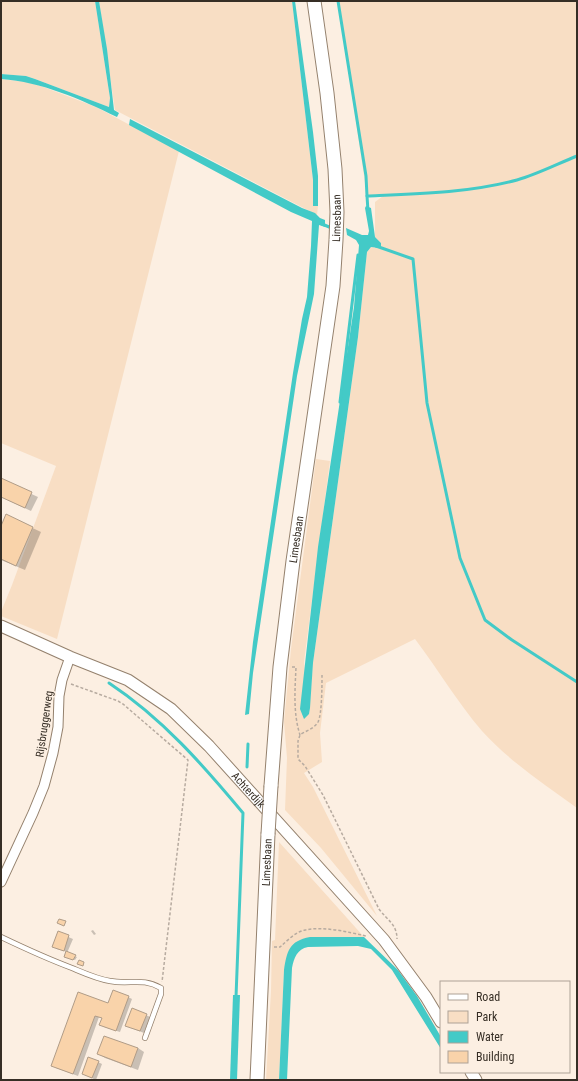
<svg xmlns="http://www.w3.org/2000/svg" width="578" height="1081" font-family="'Roboto Condensed',sans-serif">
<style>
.green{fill:#f8dec4}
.water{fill:#43cac7}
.shadow{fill:#0003}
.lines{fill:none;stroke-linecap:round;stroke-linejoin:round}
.stream{stroke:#43cac7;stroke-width:3}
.building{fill:#f9d3aa;stroke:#b09c87}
.service-casing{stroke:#94816d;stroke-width:6}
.minor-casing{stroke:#94816d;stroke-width:11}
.tertiary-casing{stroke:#94816d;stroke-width:13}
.secondary-casing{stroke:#94816d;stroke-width:15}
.path{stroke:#b7aba0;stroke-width:1.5;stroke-dasharray:3 2;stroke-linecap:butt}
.service{stroke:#fff;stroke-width:4.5}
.minor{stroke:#fff;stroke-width:9}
.tertiary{stroke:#fff;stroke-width:11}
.secondary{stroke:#fff;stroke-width:13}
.secondary-bridge-casing{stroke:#94816d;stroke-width:15;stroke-linecap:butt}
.secondary-bridge{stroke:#fff;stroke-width:13}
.labels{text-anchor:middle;stroke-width:3;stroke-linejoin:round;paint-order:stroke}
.street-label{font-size:11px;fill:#362e25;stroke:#fcefe2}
</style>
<rect width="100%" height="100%" fill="#fcefe2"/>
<g class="green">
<path d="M1,1h94l15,97 -1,9 -74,-28 -9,-3 -25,-2z"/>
<path d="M99,1h193l21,179v26h5l-1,9 -202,-105z"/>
<path d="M338,1h239v807c-33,-24 -68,-47 -95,-77 -25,-29 -44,-62 -67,-92l-89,44 -6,50 2,29 -18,11 9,14 64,129 -56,-68 -36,-38 2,-52 -3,-36 7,-73 25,-190 14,2 -26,201 5,52 4,-51 45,-326 9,-85 4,-5 8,1 2,-5 -6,-6v-35l8,-6h-16z"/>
<path d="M1,79l25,3 15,4 55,21 83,44 -122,488 -56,-23v-4l11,-27 44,-119 -55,-23z"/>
<path d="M279,842l85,95h-54l-26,33 -5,110h-13l5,-89 1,-50 3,-1z"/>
</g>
<g class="water">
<path d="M95,1h4l8,48 7,61 5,3 -2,4c-37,-18 -75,-35 -116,-38v-5l25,2 9,3 74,28 1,-9z"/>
<path d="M292,1h3l18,131 5,44v30h-5v-26z"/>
<path d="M130,119l172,89 13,5 5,5 5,2v7l-6,-2 -5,69 -17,82 -44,297 -4,41 -4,1 8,-73 40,-269 9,-54 5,-22 4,-51 1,-25 -21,-9 -162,-87z"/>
<path d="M366,206l5,2 4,29 6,6v3l-2,2 -8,-1 -4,5 -9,85 -45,326 -3,45 -1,6 -5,5 -4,-10 18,-162 36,-240 5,-62 -3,-5 -9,-5 -1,-7 16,7h6l1,-4 -4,-23z"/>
<path d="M310,937h54l34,33 19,26 24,41v12l-49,-79 -21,-21 -13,-3 -50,1c-11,2 -14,11 -16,21l-5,112h-8l5,-110c3,-19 5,-29 26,-33z"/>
<path d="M233,995h7l-3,85h-7z"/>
</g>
<g class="shadow">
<path d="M1,480l37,17 -7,14 -30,-14z"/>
<path d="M7,516l34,16 -16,38 -24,-10v-31z"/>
<path d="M93,930l3,4 -2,1 -3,-4z"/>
<path d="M59,933l14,6 -6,14 10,4 -2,3 -8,-3v-5l-10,-3z"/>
<path d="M79,993l29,11 20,-7 4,2 -12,33 -16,-5 -1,-8 -4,-2 -21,59 -22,-8z"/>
<path d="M146,1015l4,2 -6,16 -13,-5z"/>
<path d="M138,1048l6,4 -6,18 -33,-12 -6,-4z"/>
<path d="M98,1062l4,2 -6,16 -13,-6z"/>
</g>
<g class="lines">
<g class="stream">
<path d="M338,1l28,175 1,20"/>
<path d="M368,211l-1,-15c50,-2 102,-3 150,-16 21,-6 40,-16 60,-24"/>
<path d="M322,224l12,5"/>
<path d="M376,246l37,13 14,144 33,155 25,62 27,20 65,42"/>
<path d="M340,402l18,-147"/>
<path d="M109,683c53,35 94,82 134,130l-7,184"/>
<path d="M247,767l1,-23"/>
</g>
</g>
<g class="building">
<path d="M1,478l31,14 -7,16 -24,-11z"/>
<path d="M6,514l27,13 -17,39 -15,-7v-33z"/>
<path d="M59,919l7,2 -2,5 -7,-3z"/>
<path d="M58,931l11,4 -5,16 -12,-4z"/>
<path d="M66,951l10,4 -3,5 -9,-3z"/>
<path d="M79,960l5,2 -1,4 -6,-2z"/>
<path d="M113,990l16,6 -13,35 -17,-6 3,-7 -7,-2 -22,58 -22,-8 27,-74 30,11z"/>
<path d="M132,1008l15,6 -7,17 -15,-5z"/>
<path d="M104,1036l34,12 -7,19 -34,-13z"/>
<path d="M88,1057l11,4 -7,17 -10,-4z"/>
</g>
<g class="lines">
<g class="service-casing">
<path id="service" d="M1,937c23,11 47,22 71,31 12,5 25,11 38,13 20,4 32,-4 51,7v6l-16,44"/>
</g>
<g class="minor-casing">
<path id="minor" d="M1,882l32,-69 11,-27 9,-33 5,-26 1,-31 3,-16 8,-23"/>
</g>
<g class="tertiary-casing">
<g id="tertiary">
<path id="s1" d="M1,626l69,31 58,23 43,29 38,37 175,194 42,57 15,25"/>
<path d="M471,1072l5,8"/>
</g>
</g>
<g class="secondary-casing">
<g id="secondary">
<path id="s2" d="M271,786l9,-119 13,-106 40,-275 3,-46 1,-28 -2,-43 -8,-76 -13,-92"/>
<path id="s3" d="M257,1080l11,-246"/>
</g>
</g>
<g class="path">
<path d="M292,667h4c-1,23 -3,46 4,68"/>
<path d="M322,675c0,11 0,39 -4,47 -4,7 -13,9 -18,13l-2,6v18l7,7 18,29 56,114c8,11 18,15 18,30"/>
<path d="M71,684l47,17 5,3 65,56 -26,222"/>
<path d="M274,947h6c7,-6 15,-15 25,-17 19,-4 43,2 61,6"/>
</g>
<use href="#service" class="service"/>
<use href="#minor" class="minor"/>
<use href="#tertiary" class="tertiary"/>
<use href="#secondary" class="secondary"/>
<g class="secondary-bridge-casing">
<path id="secondary-bridge" d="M268,834l3,-48"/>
</g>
<use href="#secondary-bridge" class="secondary-bridge"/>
</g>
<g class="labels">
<g class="street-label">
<text dy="4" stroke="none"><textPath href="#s2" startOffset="572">Limesbaan</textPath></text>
<text dy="4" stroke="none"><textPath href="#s2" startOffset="248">Limesbaan</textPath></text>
<text transform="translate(44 724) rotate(-82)" y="4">Rijsbruggerweg</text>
<text dy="4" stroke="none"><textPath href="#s1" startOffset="302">Achterdijk</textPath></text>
<text dy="4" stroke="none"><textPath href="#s3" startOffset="218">Limesbaan</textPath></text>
</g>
</g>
<rect width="578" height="1081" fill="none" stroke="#362e25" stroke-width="4"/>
<rect x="440" y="981" width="130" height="92" fill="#fcefe2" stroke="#ada296"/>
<rect x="448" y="994" width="20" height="6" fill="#ffffff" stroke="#ada296"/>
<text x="476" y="1001" font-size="12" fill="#362e25">Road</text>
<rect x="448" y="1011" width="20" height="12" fill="#f8dec4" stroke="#ada296"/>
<text x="476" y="1021" font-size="12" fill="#362e25">Park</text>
<rect x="448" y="1031" width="20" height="12" fill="#43cac7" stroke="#ada296"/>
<text x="476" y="1041" font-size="12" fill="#362e25">Water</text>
<rect x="448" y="1051" width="20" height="12" fill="#f9d3aa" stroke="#ada296"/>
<text x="476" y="1061" font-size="12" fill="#362e25">Building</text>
</svg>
